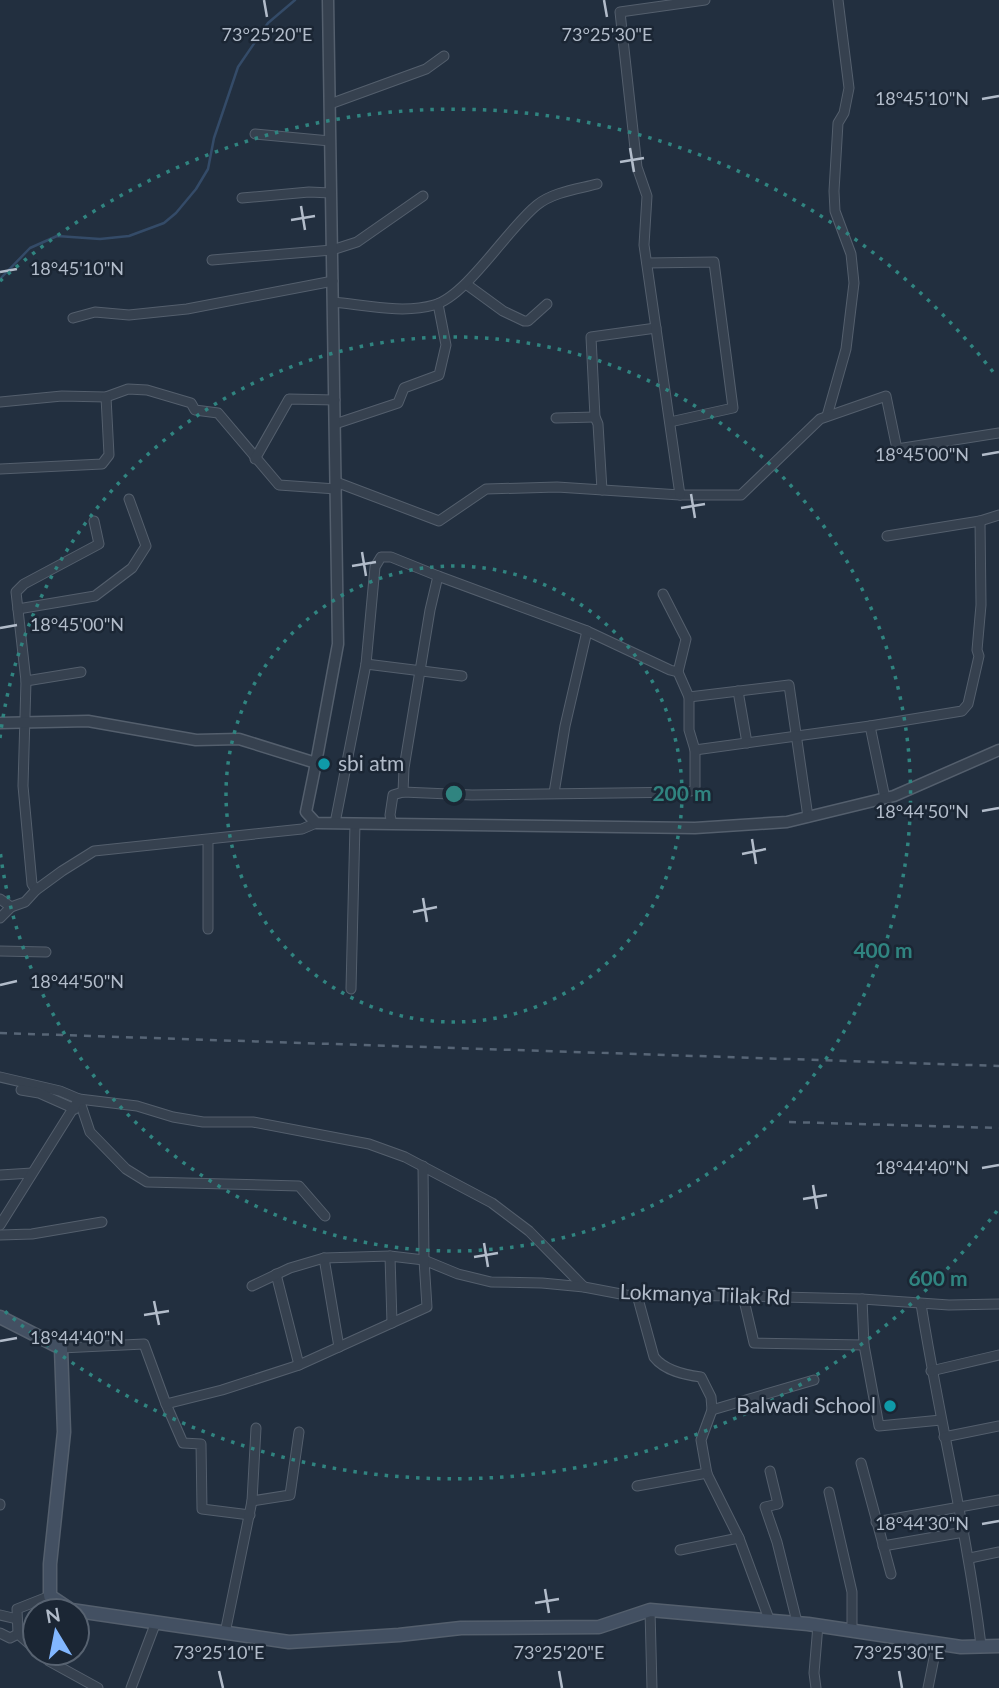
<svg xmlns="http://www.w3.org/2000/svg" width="999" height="1688" font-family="Lato,sans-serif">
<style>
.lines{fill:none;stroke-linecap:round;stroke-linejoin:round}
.stream{stroke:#344b68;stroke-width:2.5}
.minor-casing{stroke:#545f6d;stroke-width:11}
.tertiary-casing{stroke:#545f6d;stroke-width:13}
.secondary-casing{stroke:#545f6d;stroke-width:15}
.minor{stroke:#36414f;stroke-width:9}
.tertiary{stroke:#36414f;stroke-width:10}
.secondary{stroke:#435062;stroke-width:12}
.rail{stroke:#576576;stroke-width:2.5;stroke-dasharray:7 7;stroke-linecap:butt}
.ticks{fill:none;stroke:#b2bcca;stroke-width:2.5}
.ring{fill:none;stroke:#308480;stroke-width:3.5;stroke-dasharray:3.5 7}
.culture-dot{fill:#0f9aa8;stroke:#1b2634;stroke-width:2.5}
.labels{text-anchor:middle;stroke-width:5;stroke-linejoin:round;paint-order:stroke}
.poi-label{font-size:21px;fill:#b2bcca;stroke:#1b2634;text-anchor:start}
.street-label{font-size:21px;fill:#b2bcca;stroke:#1b2634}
.ticks-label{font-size:18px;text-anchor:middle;fill:#b2bcca;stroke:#1b2634;stroke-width:5;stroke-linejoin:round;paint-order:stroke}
.centre{fill:#308480;stroke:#1b2634;stroke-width:3.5}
.ring-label{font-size:21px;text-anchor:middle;font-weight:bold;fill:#308480;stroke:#1b2634;stroke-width:5;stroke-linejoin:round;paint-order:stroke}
</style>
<rect width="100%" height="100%" fill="#222f3f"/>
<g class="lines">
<path class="stream" d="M0,279l30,-31 27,-12 43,3 29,-3 35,-13 12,-10 20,-24 12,-20 6,-31 24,-71 30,-44 27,-23"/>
<g class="minor-casing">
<g id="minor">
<path d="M330,104l96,-35 18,-13"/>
<path d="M255,134l75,7"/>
<path d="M242,198l67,-6 22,1"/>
<path d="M212,260l120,-10 25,-8 66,-46"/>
<path d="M647,263l67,-1 19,146 -63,14"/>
<path d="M466,284l37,27 21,10h4l19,-17"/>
<path d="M333,302c32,3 70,12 101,3 33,-9 74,-77 103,-100 16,-13 41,-16 60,-21"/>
<path d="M73,318l22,-6 34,3 58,-6 146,-28"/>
<path d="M0,402l62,-6 44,1 22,-8 19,1 44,13 4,7 23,3 61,72 57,4"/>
<path d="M827,416l19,-67 8,-66 -3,-29 -16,-43 -1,-20 4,-68 6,-10 5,-25 -11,-88"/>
<path d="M556,418l39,-1"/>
<path d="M335,424l63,-21 6,-15 35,-13 7,-30 -8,-41"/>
<path d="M255,459l34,-60 46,1"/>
<path d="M0,469l102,-5 7,-9 -3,-58"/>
<path d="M336,482l103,39 47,-32 71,-2 123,8h61l79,-76 66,-23 11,53 102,-16"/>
<path d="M602,490l-4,-66 -3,-7 -4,-80 65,-9"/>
<path d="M680,495l-36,-250 3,-49 -10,-29 -17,-155 85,-12"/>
<path d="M887,536l93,-15 19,-6"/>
<path d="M18,609l77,-13 37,-28 14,-22 -17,-47"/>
<path d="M366,664l96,12"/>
<path d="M26,681l55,-9"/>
<path d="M738,691l9,52"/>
<path d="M689,697l100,-12 19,132"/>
<path d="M870,726l15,72"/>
<path d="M695,750l175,-24 92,-15 6,-7 11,-48 -2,-6 4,-45 -1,-84"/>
<path d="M403,792l1,-24 26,-158 8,-34"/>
<path d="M554,793l11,-67 22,-95"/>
<path d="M335,823l31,-159 9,-97 6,-10h10l47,19 149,55 83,39 8,2"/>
<path d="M392,824l-2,-9 3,-20 10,-3 69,3 215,-3 8,-2v-40l-6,-20v-33l-11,-25 8,-33 -23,-45"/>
<path d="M208,840v89"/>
<path d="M36,890l-4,-6 -9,-98 3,-105 -10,-89 8,-8 75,-40 -5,-23"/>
<path d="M0,899l11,8"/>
<path d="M0,918l11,-11 14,-5 11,-12 26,-19 32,-20 208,-22 14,-6"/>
<path d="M0,951l46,1"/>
<path d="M351,989l4,-165"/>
<path d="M0,1077l60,14 19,8 11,33 36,37 21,13 152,4 26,30"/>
<path d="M21,1090l18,3 36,16"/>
<path d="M0,1175l32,-2"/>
<path d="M0,1225l79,-126 58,7 36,11 30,5h50l116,22 36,13 87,46 37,28 55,56"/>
<path d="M0,1235l32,-1 70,-12"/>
<path d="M390,1256l2,67"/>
<path d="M324,1258l15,89"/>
<path d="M276,1274l23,91"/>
<path d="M252,1286l38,-18 34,-10 66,-2 34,4 34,14 33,8 51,1 42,4 42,8 117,1 119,3 87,6 50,-1"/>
<path d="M637,1295l17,62c11,14 31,18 47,20l10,20 1,13 -11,30 6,34 32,64 30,81"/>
<path d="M743,1296l11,47 110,2"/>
<path d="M862,1299l2,46 15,81 62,-6"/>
<path d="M921,1304c18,114 46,227 60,341"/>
<path d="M61,1348l83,-4 22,60 17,39 18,1 1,65 48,6"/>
<path d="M931,1371l68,-16"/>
<path d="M166,1404l56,-14 77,-25 128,-58 -3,-47 -1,-94"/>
<path d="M712,1410l102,-30"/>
<path d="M944,1437l55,-11"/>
<path d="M861,1463l30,111"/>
<path d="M770,1471l8,33 -13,3 12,35 20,80"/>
<path d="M637,1486l70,-13"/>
<path d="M829,1492l23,100v38"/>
<path d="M252,1501l38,-6 9,-63"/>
<path d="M0,1504v1"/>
<path d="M876,1522l123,-22"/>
<path d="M883,1546l81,-14"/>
<path d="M680,1550l59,-12"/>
<path d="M970,1558l29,-6"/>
<path d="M650,1610l2,78"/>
<path d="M0,1615l17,4"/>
<path d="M0,1633l10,5 8,-4"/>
<path d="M225,1633l27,-132 4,-73"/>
<path d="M35,1649l-17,-15 -1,-25 33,-13"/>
<path d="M40,1653l9,8 49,27"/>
<path d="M131,1688l25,-66"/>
<path d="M816,1688l-2,-15 4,-48"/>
<path d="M928,1688l9,-45"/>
</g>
</g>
<g class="tertiary-casing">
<g id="tertiary">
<path d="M0,723l88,-2 108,19 43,-1 77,24 22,-119 -10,-644"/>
<path d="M316,763l-10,49 10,11 379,5 92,-6 107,-26 105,-46"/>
</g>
</g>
<g class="secondary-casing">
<path id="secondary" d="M0,1317l61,31 3,84 -14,132v32l21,14 218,32 110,-7 62,-7 138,-1 51,-17 158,14 153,23 38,-1"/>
</g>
<use href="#minor" class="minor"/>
<use href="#tertiary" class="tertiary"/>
<use href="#secondary" class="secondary"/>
<g class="rail">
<path d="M0,1033l999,33"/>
<path d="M789,1122l210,6"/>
</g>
</g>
<path class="ticks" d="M264,0l3,17M604,0l3,17M982,99l17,-3M630,148l4,24M620,162l24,-4M301,206l4,24M291,220l24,-4M0,272l17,-3M982,455l17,-3M691,494l4,24M681,508l24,-4M362,552l4,24M352,566l24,-4M0,628l17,-3M982,811l17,-3M752,839l4,25M742,854l24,-5M423,898l4,24M413,912l24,-5M0,985l17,-4M982,1168l17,-3M813,1185l4,24M803,1199l24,-4M484,1243l4,24M474,1257l24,-4M154,1301l5,24M144,1315l25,-4M0,1341l17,-3M982,1524l17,-3M545,1589l4,24M535,1603l24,-4M219,1671l4,17M559,1671l3,17M899,1671l3,17"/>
<g class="ring">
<circle cx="454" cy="794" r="228"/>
<path d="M0 738A457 457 0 1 1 0 850"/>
<path d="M997 1211A685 685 0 0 1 0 1307M0 281A685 685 0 0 1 997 377"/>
</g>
<g class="culture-dot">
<circle cx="324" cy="764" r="7"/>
<circle cx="890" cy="1406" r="7"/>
</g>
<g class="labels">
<g class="poi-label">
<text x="338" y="771">sbi atm</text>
<text x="876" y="1413" text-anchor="end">Balwadi School</text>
</g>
<g class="street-label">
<text transform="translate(705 1295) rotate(2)" y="7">Lokmanya Tilak Rd</text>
</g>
</g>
<g class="ticks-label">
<text x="267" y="41">73°25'20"E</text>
<text x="607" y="41">73°25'30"E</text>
<text x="922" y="105">18°45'10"N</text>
<text x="77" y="275">18°45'10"N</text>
<text x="922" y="461">18°45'00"N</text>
<text x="77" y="631">18°45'00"N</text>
<text x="922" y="818">18°44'50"N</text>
<text x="77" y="988">18°44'50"N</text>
<text x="922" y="1174">18°44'40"N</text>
<text x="77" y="1344">18°44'40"N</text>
<text x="922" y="1530">18°44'30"N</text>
<text x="219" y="1659">73°25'10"E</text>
<text x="559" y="1659">73°25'20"E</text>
<text x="899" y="1659">73°25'30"E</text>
</g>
<circle cx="454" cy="794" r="10" class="centre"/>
<g class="ring-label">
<text x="682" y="801">200 m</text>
<text x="883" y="958">400 m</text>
<text x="938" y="1286">600 m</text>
</g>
<g transform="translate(56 1632) rotate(350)"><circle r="33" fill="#1b2634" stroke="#576270" stroke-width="2"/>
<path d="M0-5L12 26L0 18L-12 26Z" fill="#82b7ff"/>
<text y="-10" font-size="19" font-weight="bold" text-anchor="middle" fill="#b2bcca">N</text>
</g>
</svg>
